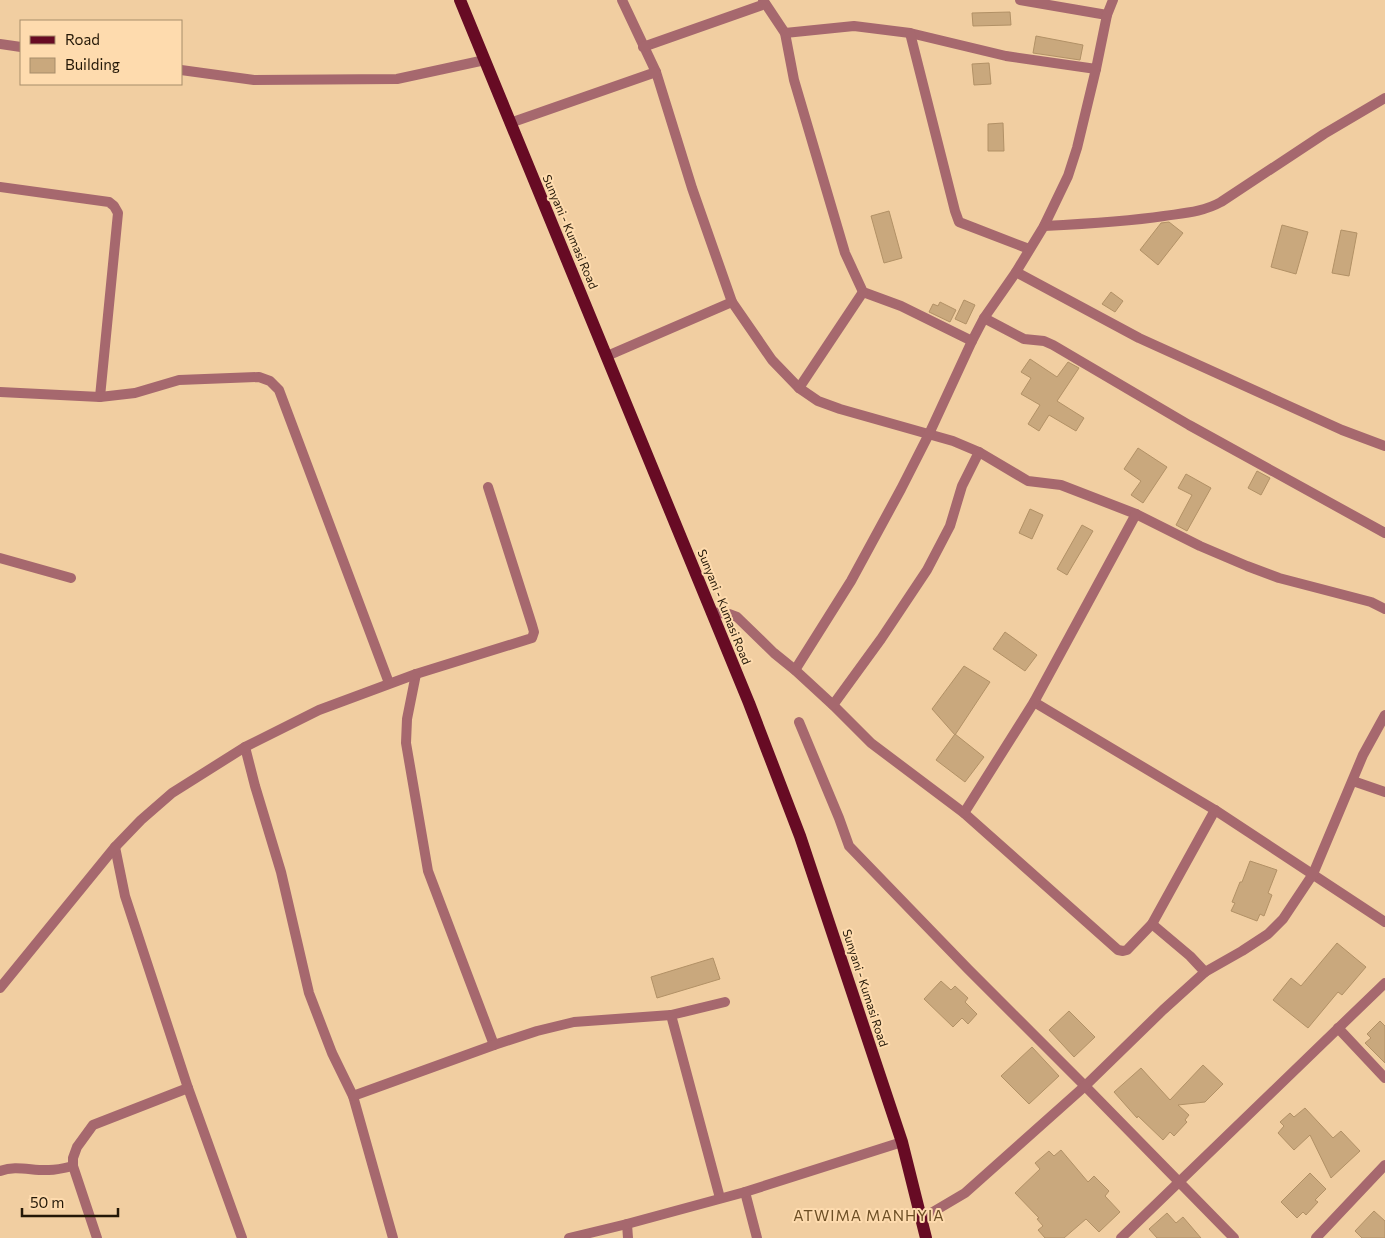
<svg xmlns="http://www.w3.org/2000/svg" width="1385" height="1238" font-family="Commissioner,sans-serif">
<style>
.building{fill:#c9a87d;stroke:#b29166}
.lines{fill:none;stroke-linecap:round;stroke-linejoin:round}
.street{stroke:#a6686e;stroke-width:10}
.primary{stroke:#670b24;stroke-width:12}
.labels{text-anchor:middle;stroke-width:4;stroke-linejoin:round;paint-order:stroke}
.street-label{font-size:12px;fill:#241807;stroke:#fedbae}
.quarter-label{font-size:15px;letter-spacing:1px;fill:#6d4f25;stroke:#fedbae}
</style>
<rect width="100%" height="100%" fill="#f1cea1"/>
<g class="building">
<path d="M1010,12l1,13 -38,1 -1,-13z"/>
<path d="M1036,36l47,9 -3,15 -47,-7z"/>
<path d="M989,63l2,21 -17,1 -2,-21z"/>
<path d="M1003,123l1,28h-16v-27z"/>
<path d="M889,211l13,47 -18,5 -13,-47z"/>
<path d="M1169,222l14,11 -25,32 -18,-15 21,-27z"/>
<path d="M1282,225l26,7 -12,42 -25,-7z"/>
<path d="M1341,230l16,3 -8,43 -17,-3z"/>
<path d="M1111,292l12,9 -8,11 -13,-8z"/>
<path d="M964,300l11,5 -9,19 -11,-5z"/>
<path d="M940,302l16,8 -6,12 -21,-10 4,-8 5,2z"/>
<path d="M1030,359l27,18 11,-15 11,6 -22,33 27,17 -8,13 -27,-16 -10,16 -11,-7 12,-19 -19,-11 10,-16 -10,-6z"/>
<path d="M1138,448l29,19 -24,36 -12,-8 10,-14 -17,-12z"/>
<path d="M1257,471l13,7 -9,17 -13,-7z"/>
<path d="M1186,474l25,14 -24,43 -11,-6 16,-30 -14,-7z"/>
<path d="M1030,509l13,6 -11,24 -13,-6z"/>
<path d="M1082,525l11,6 -26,44 -10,-6z"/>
<path d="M1005,632l32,23 -12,16 -32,-22z"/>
<path d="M964,666l26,16 -35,53 -23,-26z"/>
<path d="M955,734l29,23 -19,25 -29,-22z"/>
<path d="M1250,861l27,9 -9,23 4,2 -8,21 -4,-2 -3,7 -26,-10 4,-8 -3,-1 8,-20h2z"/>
<path d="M1337,943l29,24 -24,28 -4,-3 -30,36 -35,-28 18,-22 10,8z"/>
<path d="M713,958l7,21 -63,19 -6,-21z"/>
<path d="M941,981l10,9 4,-4 13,12 -3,4 12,12 -9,10 -6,-6 -9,9 -29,-28z"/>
<path d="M1069,1011l26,26 -21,20 -25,-27z"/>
<path d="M1380,1021l5,5v37l-20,-20 6,-5 -4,-4z"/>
<path d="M1032,1047l27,29 -30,28 -28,-28z"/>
<path d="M1203,1065l20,19 -18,18 -27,3 11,10 -4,5 2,2 -13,14 -4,-4 -7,8 -25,-24 -1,2 -23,-26 27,-24 29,32z"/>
<path d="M1305,1108l28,30 8,-7 19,20 -29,27 -21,-43 -16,15 -16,-17 6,-7 -4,-4 10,-9 4,4z"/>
<path d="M1061,1150l27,32 6,-6 15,15 -4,5 15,16 -21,20 -13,-13 -22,19h-19l-7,-8 5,-4 -6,-7 2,-1 -24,-25 25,-24 -5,-6 14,-12 5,5z"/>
<path d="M1310,1173l16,16 -11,11 3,2 -12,13 -3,-3 -6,6 -16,-16z"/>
<path d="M1374,1211l11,10v17h-23l-7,-7z"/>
<path d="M1167,1213l9,10 7,-6 18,21h-44l-8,-9z"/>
</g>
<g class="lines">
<g class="street">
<path d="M622,0l34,72 36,116 40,114 40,58 27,28 19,13 22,8 113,32 26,11 49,29 33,4 75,29 64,32 47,20 32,12 92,24 14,7"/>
<path d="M763,0l22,33 9,47 51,173 18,39 38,14 71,35"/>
<path d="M1020,0l87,15"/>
<path d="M785,33l69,-7 56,7 96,23 90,13"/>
<path d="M910,33l45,178 4,11 70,27"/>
<path d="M0,44l21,3"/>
<path d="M643,47l122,-43"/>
<path d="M181,70l73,10 143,-1 88,-19"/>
<path d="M510,123l146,-51"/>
<path d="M0,187l109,15 5,4 4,7 -18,184"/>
<path d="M1044,226c40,-2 80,-4 120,-10 20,-3 39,-4 57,-14l103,-68 61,-36"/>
<path d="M1016,272l123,66 203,92 43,16"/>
<path d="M984,318l40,21 20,2 9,4 136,80 196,108"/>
<path d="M607,356l125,-54"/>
<path d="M799,388l64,-96"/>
<path d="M0,392l100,5 35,-4 44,-13 80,-3 11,4 9,9 110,293"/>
<path d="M0,558l71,20"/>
<path d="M711,612l18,2 8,3 37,36 21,17 38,35 38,38 93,70 154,137 5,1 4,-1 25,-26 63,-114"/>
<path d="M795,670l56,-89 50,-92 28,-55 43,-93 12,-23 32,-46 28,-46 24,-50 9,-28 19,-79 11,-54 6,-15"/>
<path d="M416,674l-9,45 -1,24 22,128 66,174"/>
<path d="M1034,702l181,108 170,112"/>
<path d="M833,705l48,-66 46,-69 23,-44 12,-40 17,-34"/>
<path d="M799,722l40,96 10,28 119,123 117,117 149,152"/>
<path d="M245,747l10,39 26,86 28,121 23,60 21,43 40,142"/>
<path d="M1353,781l32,11"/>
<path d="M964,813l70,-111 102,-188"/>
<path d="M115,847l10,49 63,192 54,150"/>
<path d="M1152,924l38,32 15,16"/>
<path d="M0,988l115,-141 26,-27 31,-27 73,-46 74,-37 97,-36 116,-36 2,-6 -2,-7 -44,-138"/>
<path d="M671,1015l49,183"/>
<path d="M1338,1028l47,50"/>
<path d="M353,1096l141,-51 43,-14 37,-9 97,-7 54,-13"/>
<path d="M0,1171c15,-6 33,0 49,-1 8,0 16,-2 24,-4"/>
<path d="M745,1192l12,46"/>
<path d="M921,1219l44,-26 120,-107 78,-76 42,-38 37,-21 26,-17 15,-15 30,-45 50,-119 22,-40"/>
<path d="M627,1224l1,14"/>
<path d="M97,1238l-24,-72v-8l4,-11 16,-22 95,-37"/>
<path d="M569,1238l58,-14 118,-32 157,-50"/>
<path d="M1121,1238l264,-255"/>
<path d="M1316,1238l69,-73"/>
</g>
<path class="primary" d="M460,0l289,703 51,133 102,306 24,96"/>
</g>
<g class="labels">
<g class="street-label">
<text transform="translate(570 232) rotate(67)" y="4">Sunyani - Kumasi Road</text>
<text transform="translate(724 607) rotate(68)" y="4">Sunyani - Kumasi Road</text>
<text transform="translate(865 988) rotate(72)" y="4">Sunyani - Kumasi Road</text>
</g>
<g class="quarter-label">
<text x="869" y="1221">ATWIMA MANHYIA</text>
</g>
</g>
<rect x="20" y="20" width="162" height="65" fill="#fedbae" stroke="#a78d6b"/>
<rect x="30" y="36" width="25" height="8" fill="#670b24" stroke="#a78d6b"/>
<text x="65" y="45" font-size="15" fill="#241807">Road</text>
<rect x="30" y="58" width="25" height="15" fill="#c9a87d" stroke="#a78d6b"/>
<text x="65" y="70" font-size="15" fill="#241807">Building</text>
<path d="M22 1208v8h96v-8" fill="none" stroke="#241807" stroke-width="2.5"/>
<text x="30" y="1208" font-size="15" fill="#241807" stroke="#fedbae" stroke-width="4" paint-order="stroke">50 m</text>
</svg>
